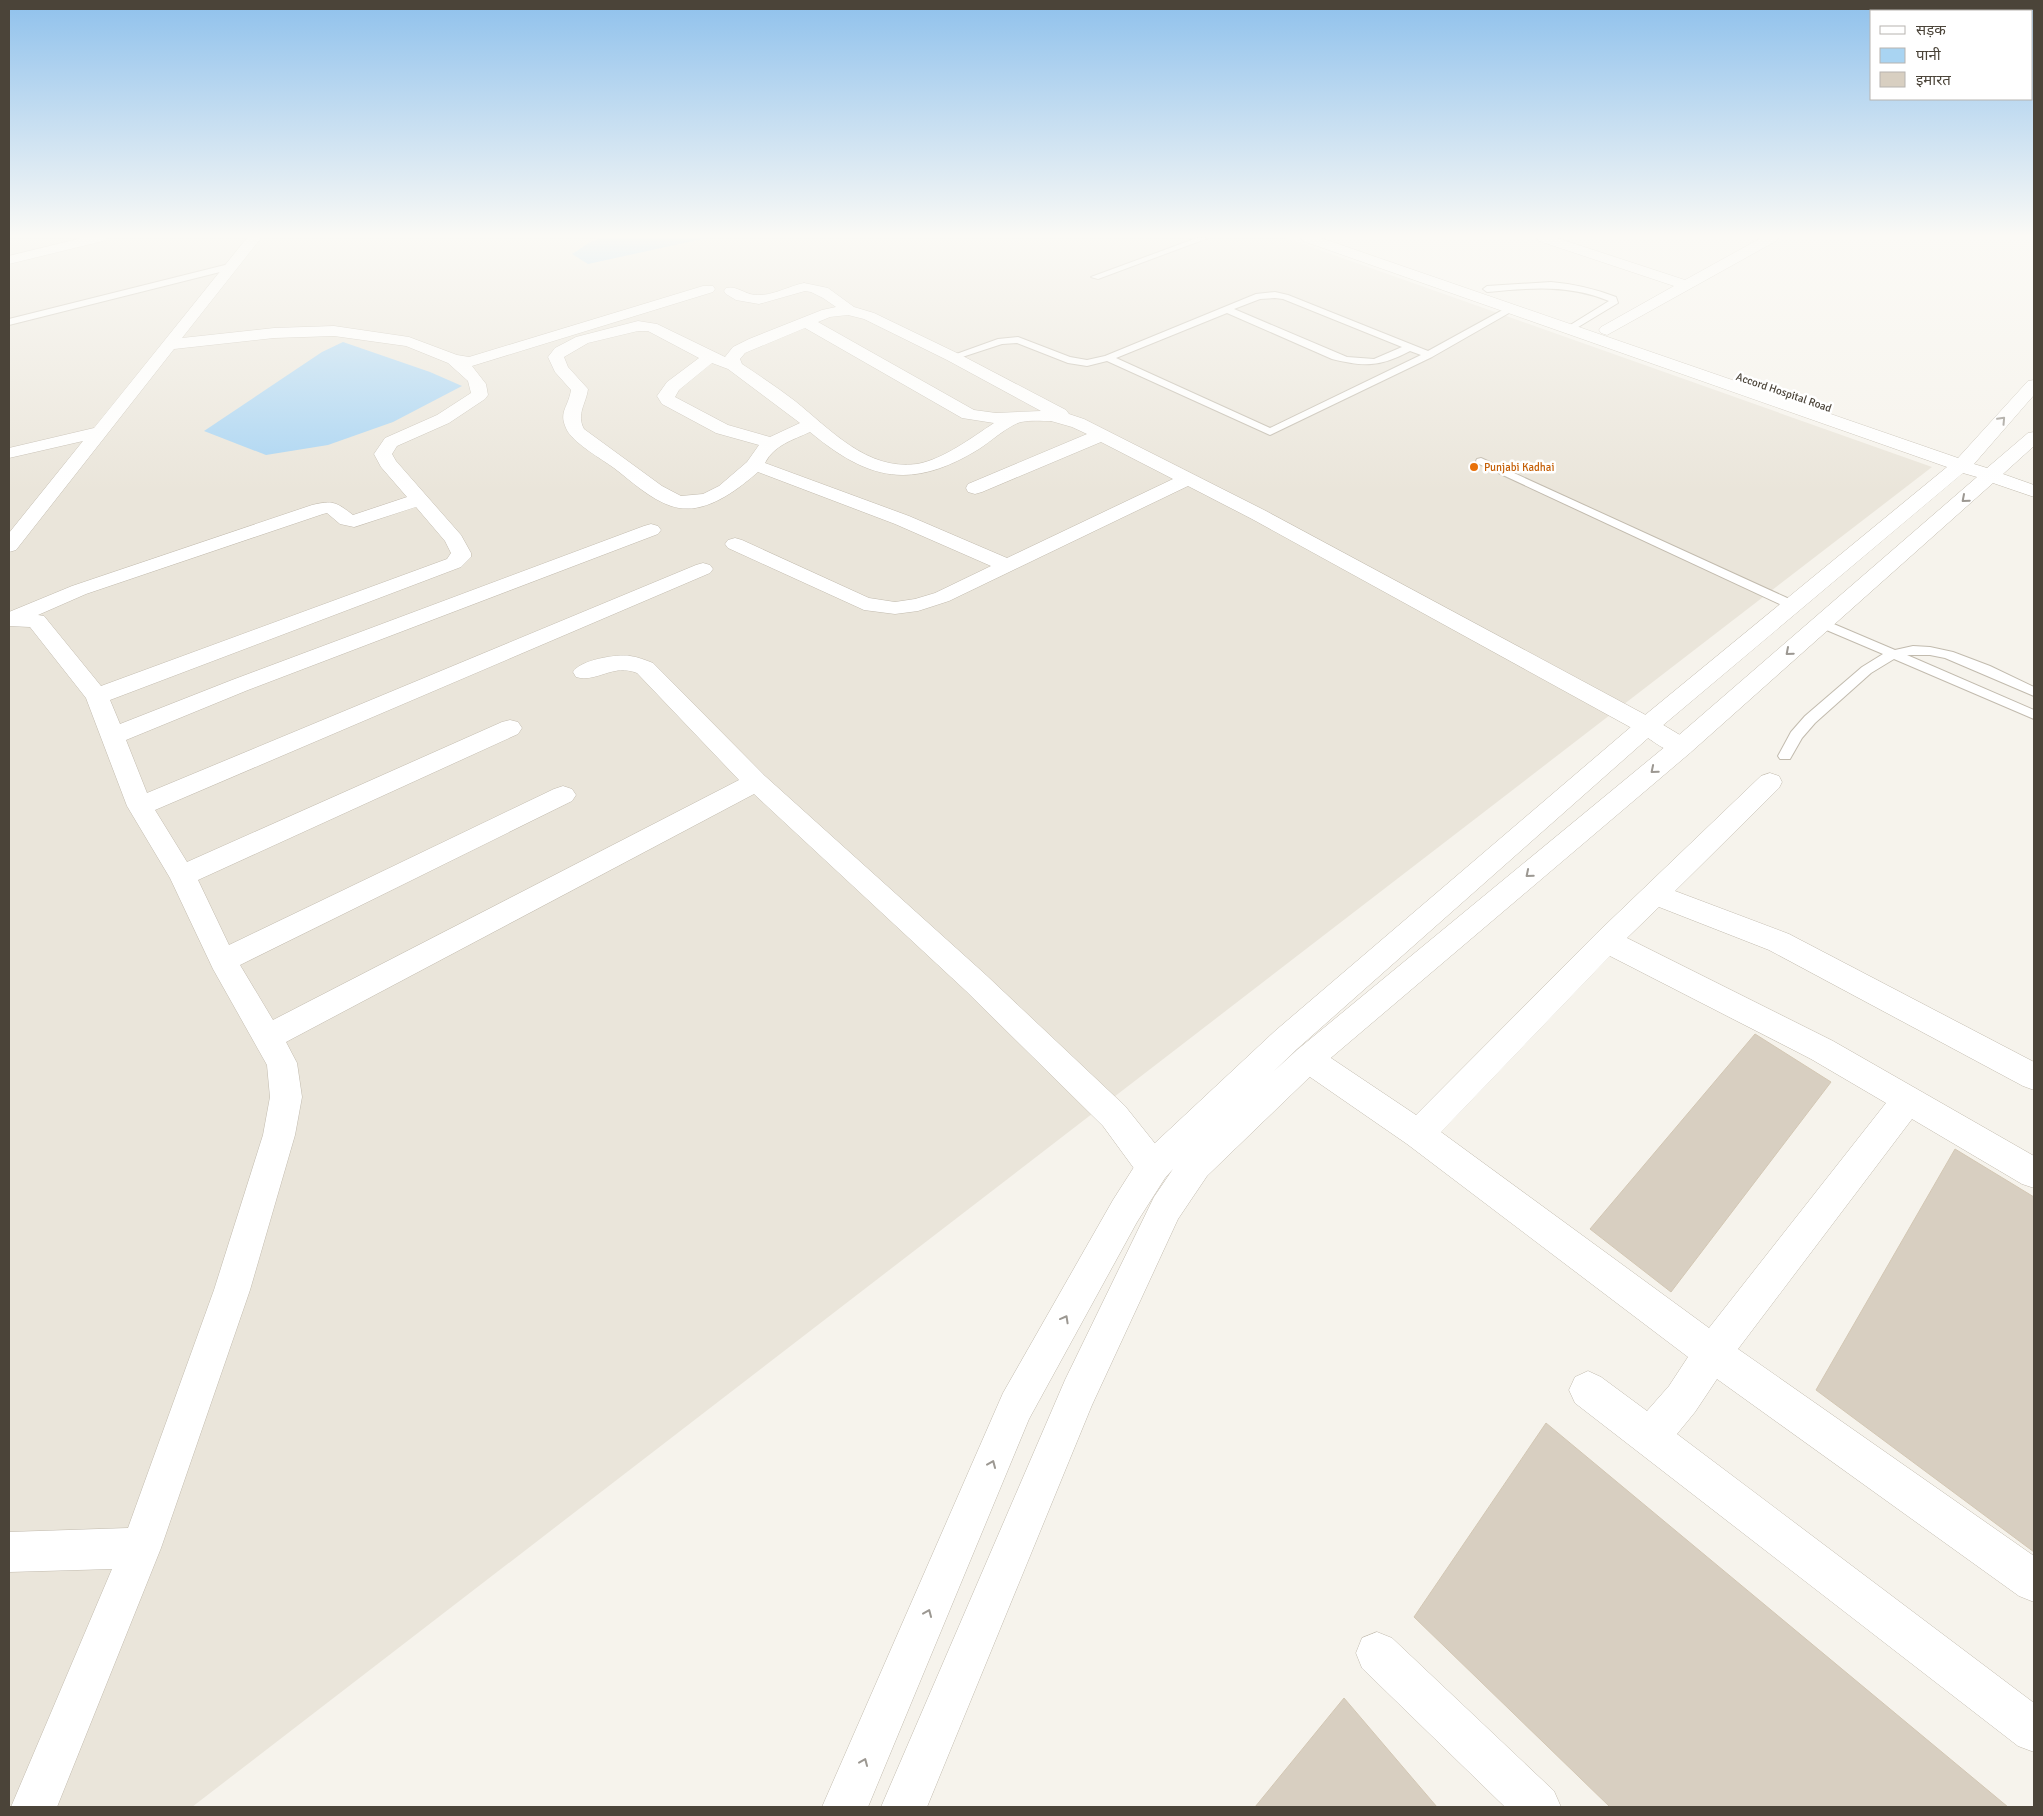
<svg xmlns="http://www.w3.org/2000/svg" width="2043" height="1816" font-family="Signika,'Noto Sans Devanagari',sans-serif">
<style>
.residential{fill:#eae5da}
.water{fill:#a9d4f2}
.building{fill:#d8cfc1;stroke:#d3c7b4}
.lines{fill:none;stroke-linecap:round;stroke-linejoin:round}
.service-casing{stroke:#c2bbae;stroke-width:2}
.minor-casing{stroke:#c2bbae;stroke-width:1}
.tertiary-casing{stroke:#c2bbae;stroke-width:1}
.service{fill:#fff;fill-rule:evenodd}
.minor{fill:#fff;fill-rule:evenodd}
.tertiary{fill:#fff;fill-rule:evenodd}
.oneway{stroke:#9c9892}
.food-dot{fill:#e8710a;stroke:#fff;stroke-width:2}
.labels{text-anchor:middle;stroke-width:5;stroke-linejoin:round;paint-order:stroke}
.far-street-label{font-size:11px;fill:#4b4439;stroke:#fff}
.far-food-label{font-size:11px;fill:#c56008;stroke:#fff;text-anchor:start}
</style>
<rect width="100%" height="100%" fill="#f6f3ec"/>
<path class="residential" d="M9,238h1277l646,229 -1740,1340h-183z"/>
<g class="water">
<path d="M602,238h105l-119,26 -16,-10c12,-7 16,-13 30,-16z"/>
<path d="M343,342l87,30 32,14 -69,36 -65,23 -62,10 -62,-24 118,-79z"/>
</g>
<g class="building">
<path d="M1755,1034l76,48 -160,210 -81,-63z"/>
<path d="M1955,1149l79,48v355l-218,-162z"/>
<path d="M1546,1423l462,384h-398l-196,-190z"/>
<path d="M1344,1698l93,109h-182z"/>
</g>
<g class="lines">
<g class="service-casing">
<g id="service">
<path d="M1197,238h11l-110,41 -7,-2z"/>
<path d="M229,264l3,1v4l-223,56v-6z"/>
<path d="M1551,282c23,2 44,7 65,15l2,6 -48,29 -5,-3 2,-2 42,-26c-40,-17 -80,-13 -122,-9l-4,-3 4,-3z"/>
<path d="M1275,292l13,3 140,56 80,-44h6l2,2 -84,48 -162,78 -163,-74 -20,5 -19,-3 -51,-20 -15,1 -49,16 -5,-3 50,-18 20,-2 52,20 17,3 18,-4 151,-62zM1275,298l8,1 119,48 -28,12 -27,-2 -113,-48 26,-10zM1227,313l105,46c32,8 48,8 78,-8l11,4 -151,73 -154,-70z"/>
<path d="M1481,458l315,144 2,3 -6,4 -4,-1 -311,-145 -1,-2 1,-2z"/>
<path d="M1822,619l73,31 18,-4 17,1 23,5 37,14 44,21v9l-89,-38 -15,-3h-23l127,55v9l-140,-60 -23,14 -56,50 -13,15 -12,21h-10l-2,-3 13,-24 14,-16 57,-49 21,-13 -66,-28 -1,-3z"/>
</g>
</g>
<g class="minor-casing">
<g id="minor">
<path d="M82,238h23l-2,3 -94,23v-8z"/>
<path d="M247,238h14l-79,100 92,-10 60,-2 75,11 48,18 12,2 234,-71h10l2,3 -2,3 -241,74 14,18 2,11 -3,4 -36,24 -52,23 -5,8 4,7 65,74 10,18v4l-10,10 -351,133 10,24 112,-44 412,-154 7,-2 7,2 3,4 -3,4 -410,156 -122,50 21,53 549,-228 7,-2 7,2 3,4 -3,4 -555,237 32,52 315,-140 8,-2 8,2 4,6 -4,6 -320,146 31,65 325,-156 9,-3 9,3 4,6 -4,6 -332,164 33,55 466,-240 -102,-107c-24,-10 -40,10 -61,4l-3,-5c7,-12 43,-18 57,-16 8,1 15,4 23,7l112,113 221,199 139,131 40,50 4,11 -4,11 -12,4 -12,-4 -38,-52 -137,-135 -212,-197 -468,248 11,21 5,34 -7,38 -45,155 -89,258 -104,259h-46l101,-238 -103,3v-40l119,-4 86,-238 49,-155 7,-38 -3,-32 -54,-96 -43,-91 -43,-72 -41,-108 -56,-71 -21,-1v-14l63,-26 240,-81c21,-5 24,-3 41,10l54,-18 -26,-30 -7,-13 11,-16 52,-23 34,-22 -3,-12 -20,-18 -42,-17 -72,-10 -60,2 -100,11 -158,201 -7,2v-19l74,-92 -74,17v-10l85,-20zM416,507l29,34 6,12 -4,6 -346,127 -57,-70 -6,-1 48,-21 237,-80 4,-1 13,11 14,3z"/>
<path d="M1537,238h20l128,42 76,-42h17l-2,3 -169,94 -6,-2 -2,-3 2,-3 73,-41 -135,-45z"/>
<path d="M804,283l24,5 26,19 20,6 85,41 107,56 3,4 15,5 182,92 389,209 35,21 3,6 -3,6c-19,5 -36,-12 -51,-21l-387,-213 -64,-33 -239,115 -31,10 -23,3 -31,-4 -136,-62 -3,-4 3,-4 7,-2 7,2 127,58 26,4 20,-3 20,-6 56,-27 -96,-42 -137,-52c-22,19 -55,45 -87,34 -21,-7 -40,-25 -57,-38 -14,-10 -37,-23 -46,-36 -11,-20 0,-23 3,-42l-16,-18 -7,-15 7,-9 21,-11 62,-16 19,3 68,33 8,-10 16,-8 73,-29 14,-3 -13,-9 -12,-6 -6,-1 -46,13 -23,-4 -10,-6 -2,-3 2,-3c11,-3 19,7 31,7 15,1 32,-9 47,-12zM848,315l16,4 83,41 94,51 -45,2 -22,-3 -156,-88 12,-5zM805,328l157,90 32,5c-23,15 -50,36 -77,41 -50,7 -87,-35 -122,-63 -17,-13 -35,-25 -53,-37l-2,-5 5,-6zM638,331h10l51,27 -32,24 -10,14 5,8 54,29 43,12 -12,17 -28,24 -16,8 -22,2 -19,-10 -78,-57c-8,-15 2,-25 4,-40l-20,-22 -4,-10 24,-14zM712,363l16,6 72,54 -30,14 -42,-12 -53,-28 4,-7zM1051,421l21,6 15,7 -119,50 -2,4 2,4 7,2 7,-2 119,-50 72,37 -166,79 -98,-42 -144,-53c9,-18 28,-23 45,-31 59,49 102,58 169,17 11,-7 30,-24 42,-27 9,-2 21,-1 30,-1z"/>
<path d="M1770,773l9,3 3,6 -3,6 -104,103 114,43 245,128v28l-11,-4 -254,-136 -110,-43 -32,31 206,103 201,115v32l-12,-4 -110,-65 -174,230 296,207v46l-15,-6 -302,-217 -22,33 -18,22 357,269v49l-16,-6 -443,-343 -6,-13 6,-13 13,-6 13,6 46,34 22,-25 19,-29 -281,-213 -110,-76 -4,-9 4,-9 11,-4 11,4 97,65 181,-182 164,-157zM1610,956l201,103 75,44 -177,225 -268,-196z"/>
<path d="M1377,1632l15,6 162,153 7,16h-56l-143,-139 -6,-15 6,-15z"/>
</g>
</g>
<g class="tertiary-casing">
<path id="tertiary" d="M1301,238h20l637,220 70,-77 6,-1v15l-60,69 13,4 41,-35 6,-1v14l-31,28 31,11v12l-41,-14 -303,270 -371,315 -112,108 -29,43 -86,186 -165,402h-46l184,-427 89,-183 19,-28 -8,9 -28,44 -108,197 -161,388h-46l181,-414 110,-193 28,-44 134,-125 364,-311 308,-253 -644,-226zM1963,473l14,4 -305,264 -375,309 -24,22 24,-23 358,-317z"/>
</g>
<use href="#service" class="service"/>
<use href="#minor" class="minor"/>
<use href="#tertiary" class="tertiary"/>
</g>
<defs><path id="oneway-chevron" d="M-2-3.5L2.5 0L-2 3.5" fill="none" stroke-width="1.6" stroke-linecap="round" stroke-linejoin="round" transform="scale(1.25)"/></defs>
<g class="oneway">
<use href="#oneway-chevron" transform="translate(2002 420) rotate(-47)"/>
<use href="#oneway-chevron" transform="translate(1965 499) rotate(139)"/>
<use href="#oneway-chevron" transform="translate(1789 652) rotate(139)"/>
<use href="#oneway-chevron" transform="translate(1654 770) rotate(140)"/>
<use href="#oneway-chevron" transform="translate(1529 874) rotate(140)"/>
<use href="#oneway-chevron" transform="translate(1065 1319) rotate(-61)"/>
<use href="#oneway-chevron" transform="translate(992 1464) rotate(-67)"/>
<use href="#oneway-chevron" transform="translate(928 1613) rotate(-67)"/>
<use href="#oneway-chevron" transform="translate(864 1762) rotate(-67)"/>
</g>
<linearGradient id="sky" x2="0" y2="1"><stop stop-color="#8fc1ec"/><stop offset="0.48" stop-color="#fbfaf6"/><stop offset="1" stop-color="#fbfaf6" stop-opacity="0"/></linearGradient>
<rect width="2043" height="492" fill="url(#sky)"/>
<circle class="food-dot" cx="1474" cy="467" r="5"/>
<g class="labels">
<g class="far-street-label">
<text transform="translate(1784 392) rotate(19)" y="4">Accord Hospital Road</text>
</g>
<g class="far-food-label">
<text x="1484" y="471">Punjabi Kadhai</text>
</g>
</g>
<rect width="2043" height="1816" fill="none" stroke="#4b4439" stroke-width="20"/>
<rect x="1870" y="10" width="162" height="90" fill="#ffffff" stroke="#b7b4b0"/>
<rect x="1880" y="26" width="25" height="8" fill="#ffffff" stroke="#b7b4b0"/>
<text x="1916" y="35" font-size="15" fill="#4b4439">सड़क</text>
<rect x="1880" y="48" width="25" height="15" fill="#a9d4f2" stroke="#b7b4b0"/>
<text x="1916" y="60" font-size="15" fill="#4b4439">पानी</text>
<rect x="1880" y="72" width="25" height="15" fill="#d8cfc1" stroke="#b7b4b0"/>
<text x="1916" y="85" font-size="15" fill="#4b4439">इमारत</text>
</svg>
